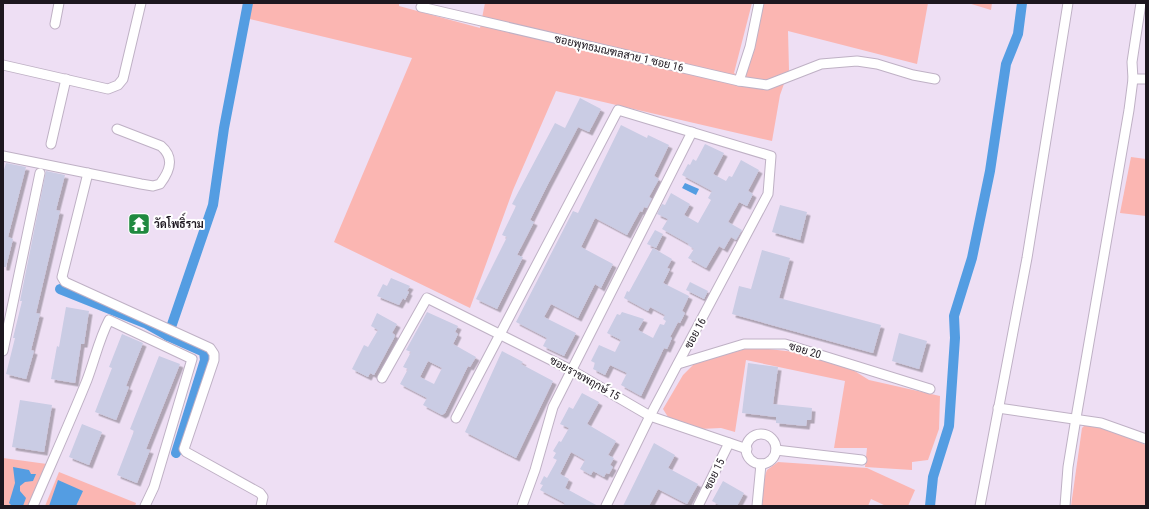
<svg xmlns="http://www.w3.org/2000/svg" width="1149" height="509" font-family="'Roboto Condensed',Sarabun,sans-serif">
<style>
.green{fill:#fbb6b2}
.water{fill:#549de2}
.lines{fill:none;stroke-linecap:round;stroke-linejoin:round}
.canal{stroke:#549de2;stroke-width:10}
.building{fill:#cacce4;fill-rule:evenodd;filter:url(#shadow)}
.street-casing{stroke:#bfb1c5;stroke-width:11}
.street{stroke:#fff;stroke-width:9}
.labels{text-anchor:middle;stroke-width:4;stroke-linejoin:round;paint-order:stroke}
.street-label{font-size:11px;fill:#1d171f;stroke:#fff}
.poi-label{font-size:11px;font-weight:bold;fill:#1d171f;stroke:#fff;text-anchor:start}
</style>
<defs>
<filter id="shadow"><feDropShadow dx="3.5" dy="3.5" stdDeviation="0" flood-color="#0004"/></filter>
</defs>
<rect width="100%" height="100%" fill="#eedff4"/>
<g class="green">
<path d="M243,3h156v3l81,22 5,-25h267l-18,70 9,5 21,-75h164l-11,61 -129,-33 1,39 -9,25 -8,46 -216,-50 -43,99 -43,118 -136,-66 78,-184 -171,-41z"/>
<path d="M968,3h24l-1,7z"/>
<path d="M1131,157l15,2v57l-26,-3z"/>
<path d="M752,347l43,5 58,18 16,10 71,16 -1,33 -11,31 -16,2v8l-47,-3 2,-19h-33l11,-67 -99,-21 -11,72 -14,-4 -21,1 -32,-12 -5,-8 20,-34 12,-12z"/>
<path d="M1085,425c21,3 41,11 61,20v61h-75l11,-78z"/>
<path d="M3,458l44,6 -17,42h-27z"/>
<path d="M778,462l89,6 48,22 -7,16h-22l-15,-7 -3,7h-107l2,-25 4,-11z"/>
<path d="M59,472l77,31 -1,3h-90z"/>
</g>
<g class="water">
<path d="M685,183l14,6 -3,6 -14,-7z"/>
<path d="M13,467l16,3 2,4h5l-3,7 -8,1 -5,4v5l6,7 -3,8h-11l-3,-3 6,-20z"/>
<path d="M58,480l25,11 -7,15h-27z"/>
</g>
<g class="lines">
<g class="canal">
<path d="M60,289l85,34 23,13"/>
<path d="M176,453l29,-93 -1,-8 -36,-16 45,-131 11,-77 24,-125"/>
<path d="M930,506l3,-29 16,-51 6,-88 -1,-22 18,-58 18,-87 16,-107 12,-30 4,-31"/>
</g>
</g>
<g class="building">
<path d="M580,98l21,11 -12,23 -11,-5 -30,57 -18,36 4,2 -17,33 6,2 -26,52 -21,-10 31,-62 -5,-2 14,-29 -4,-2 43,-81 10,5z"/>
<path d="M621,125l26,13 1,-3 21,10 -15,31 5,3 -10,18 3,2 -5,9 -3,-1 -2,5 -2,-1 -13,24 -32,-17 -14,29 32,17 -12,24 -6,-4 -17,34 -27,-14 -7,13 32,16 -12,23 -21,-10 4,-8 -31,-16 57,-111 5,2z"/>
<path d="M705,144l19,9 -11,21 13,7 3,-5 3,1 9,-17 18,10 -11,21 5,3 -6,12 -8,-4 -11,20 14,8 -6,10 -5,-3 -7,12 -5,-3 -13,22 -18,-10 6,-9 -6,-4 1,-1 -27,-15 6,-10 -11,-5 5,-10 3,1 6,-12 19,11 -6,11 14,8 13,-23 -3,-2 4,-7 -30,-16 6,-11 2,1 3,-6 3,2z"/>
<path d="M6,163l20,4 -18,70 5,2 -7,28h-3v-94z"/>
<path d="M46,171l19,4 -9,35 4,1 -24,102 4,1 -9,36 3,1 -8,28 -20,-5 9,-36h-2l9,-37h-2z"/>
<path d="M780,205l27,7 -7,28 -28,-8z"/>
<path d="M655,230l8,4 -7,14 -9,-4z"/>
<path d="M653,248l19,11 -5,9 3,1 -7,14 26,13 -7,15 3,2 -5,10 -2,-1 -8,15 2,1 -5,11 -3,-1 -23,48 -20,-11 6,-12 -17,-8 -5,10 -12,-6 2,-6 -4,-2 8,-16 16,7 6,-12 -14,-7 10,-19 3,1 2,-3 22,7 -6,11 15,8 7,-14 4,1 2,-4 -3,-2 2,-4 -15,-8 -2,4 -24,-13 3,-7 2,1z"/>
<path d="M762,250l28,8 -11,40 102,27 -8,28 -141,-39 7,-28 12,3z"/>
<path d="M391,278l19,8 -3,5 2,1 -4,8 -2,-2 -4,7 -22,-9 6,-12 4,2z"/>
<path d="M690,282l18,9 -4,8 -18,-9z"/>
<path d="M66,307l23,4 -5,33h-3l-6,39 -24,-4 6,-33 2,1z"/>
<path d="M427,312l31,14 -3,6 3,2 -5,10 23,13 -6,10 -2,-1 -23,47 -3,2 -19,-10 4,-7 -27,-14 8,-15 -5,-2 8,-15 -5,-2zM428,361l14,7 -8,16 -14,-7z"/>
<path d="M377,313l20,11 -5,9 3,2 -1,3 -20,37 -4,-2 -2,4 -16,-8 12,-24 4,2 10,-17 -7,-4z"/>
<path d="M899,333l28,8 -8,28 -27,-8z"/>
<path d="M122,334l21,9 -17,43 3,1 -13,33 -21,-8 17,-44 -3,-1z"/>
<path d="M502,351l21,11 -2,2 32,17 -37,77 -51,-26z"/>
<path d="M159,356l21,8 -34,85 4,1 -13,33 -20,-8 17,-44 -4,-2z"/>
<path d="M748,363l30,4 -5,37 39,4 -1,12h-4l-1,6 -30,-3v-6l-34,-4z"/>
<path d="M582,393l17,9 -12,22 29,17 -8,14 6,3 -4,7 3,2 -4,7 -3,-1 -2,4 -11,-6 -2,4 -11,-6 5,-9 -14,-8 -11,22 9,5 -4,9 33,18h-35l2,-3 -25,-13 3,-5 -3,-1 4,-8 3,2 10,-18 -4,-2 3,-5 -3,-2 6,-10 2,1 8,-14 -9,-4 9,-17 4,2z"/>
<path d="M20,400l32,5 -8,47 -32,-5z"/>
<path d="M82,424l20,8 -13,33 -20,-8z"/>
<path d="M654,443l21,12 -7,13 30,16 -11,20 -29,-15 -9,17h-26z"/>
<path d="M723,481l21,12 -7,13h-16l-9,-5z"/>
</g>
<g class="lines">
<g class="street-casing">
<g id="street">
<path d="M421,7l318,74 11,-34 9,-44"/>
<path d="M55,24l4,-21"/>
<path d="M3,65l105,24 10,-4 5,-6 18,-76"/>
<path d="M1133,79h13"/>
<path d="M739,81l28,4 54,-21 36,-3 20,3 36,11 22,4"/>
<path d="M51,144l15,-65"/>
<path d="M3,156l138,28 12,2 7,-2c10,-13 15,-26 1,-38l-44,-17"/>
<path d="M88,173l-26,104 3,5 145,66 4,6v6l-30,89 2,3 74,41 3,4 -2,9"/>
<path d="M3,351l37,-178"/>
<path d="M678,364l66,-20h41l145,45"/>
<path d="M382,378l45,-80 144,72 79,46 97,33"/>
<path d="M998,408l103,15 45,16"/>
<path d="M456,418l162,-308 153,46 -3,38 -118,222 -44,90"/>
<circle cx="761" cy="449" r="15"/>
<path d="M776,450l86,10"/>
<path d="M33,506c18,-42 37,-84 54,-126 8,-21 12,-41 22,-60l83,39 -38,128 -9,19"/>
<path d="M522,506l13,-36 18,-63 139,-275"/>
<path d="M698,506l31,-63"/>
<path d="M757,506l4,-42"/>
<path d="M980,506l47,-248 41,-255"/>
<path d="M1065,506l3,-39 8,-49 53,-308 4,-31 -1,-17 9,-59"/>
</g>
</g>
<use href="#street" class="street"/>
</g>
<defs>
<g id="temple-square" transform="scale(1.15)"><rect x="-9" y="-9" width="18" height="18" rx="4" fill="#1f893f" stroke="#fff"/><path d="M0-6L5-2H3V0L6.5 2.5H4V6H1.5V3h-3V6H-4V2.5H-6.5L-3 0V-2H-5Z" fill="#fff"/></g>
</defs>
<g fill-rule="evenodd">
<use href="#temple-square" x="139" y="224"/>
</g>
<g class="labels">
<g class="street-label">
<text transform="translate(619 53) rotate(13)" y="4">ซอยพุทธมณฑลสาย 1 ซอย 16</text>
<text transform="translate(695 333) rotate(-62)" y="4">ซอย 16</text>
<text transform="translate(805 350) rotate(17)" y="4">ซอย 20</text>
<text transform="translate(585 378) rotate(29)" y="4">ซอยราชพฤกษ์ 15</text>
<text transform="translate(714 474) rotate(-64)" y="4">ซอย 15</text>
</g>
<g class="poi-label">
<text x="154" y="228">วัดโพธิ์ราม</text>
</g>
</g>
<rect width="1149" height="509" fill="none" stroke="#1d171f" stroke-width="8"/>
</svg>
